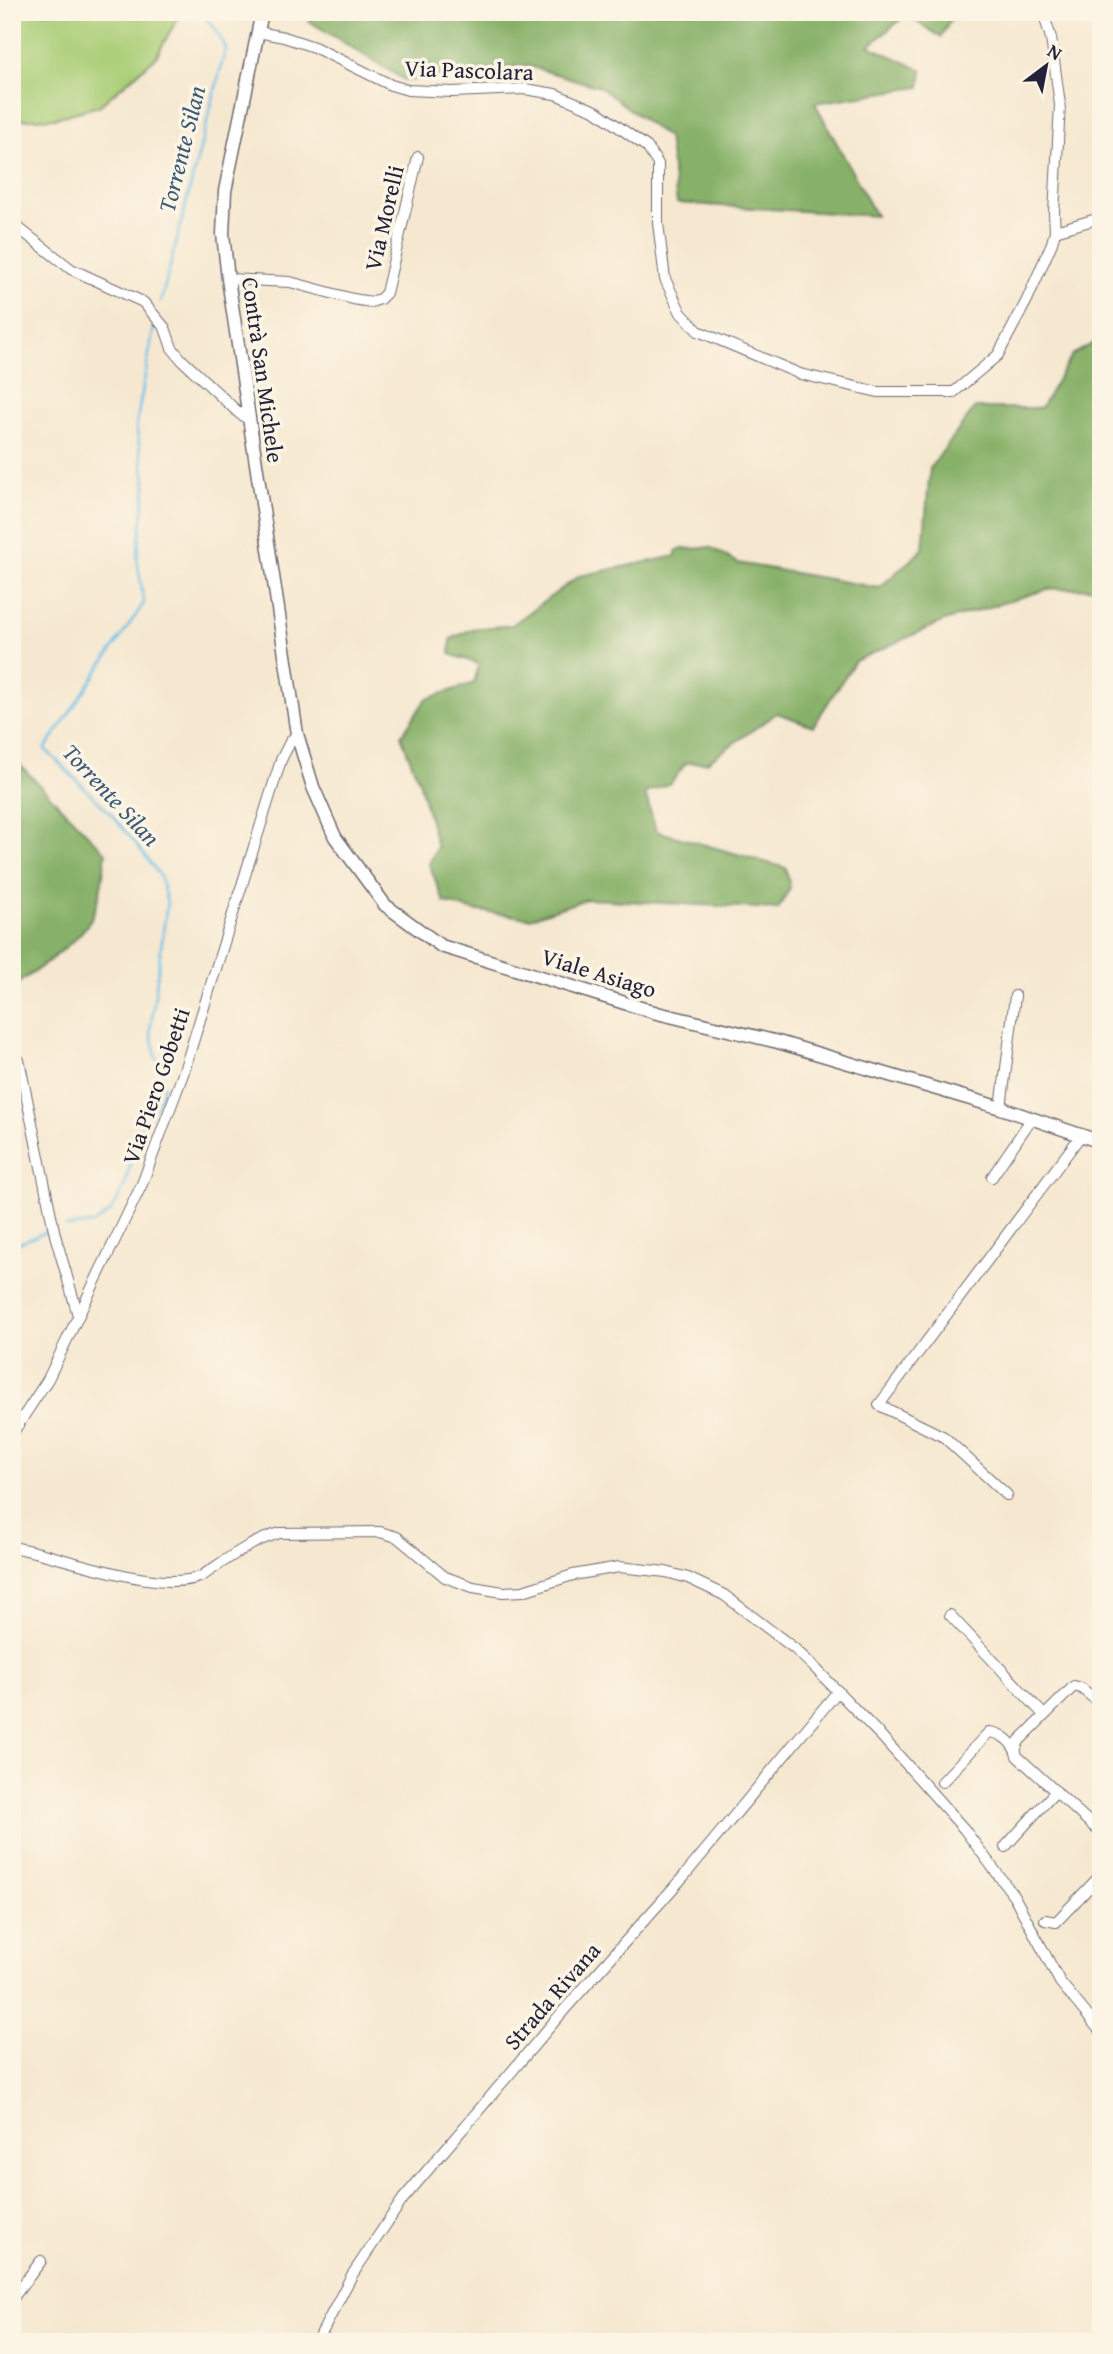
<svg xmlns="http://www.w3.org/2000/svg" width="1113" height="2354" font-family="'Gentium Book Plus',serif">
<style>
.green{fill:#aace77;stroke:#667859;stroke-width:2}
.forest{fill:#87b168;stroke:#546a52;stroke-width:2}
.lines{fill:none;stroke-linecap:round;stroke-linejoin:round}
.stream{stroke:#6dbfe8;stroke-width:2.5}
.minor-casing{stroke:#6c676f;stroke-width:12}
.major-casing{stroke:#6c676f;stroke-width:15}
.minor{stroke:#fff;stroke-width:10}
.major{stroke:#fff;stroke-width:12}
.labels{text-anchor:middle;stroke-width:7;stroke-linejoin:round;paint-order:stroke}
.street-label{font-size:23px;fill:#22223b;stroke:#fcf5e5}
.water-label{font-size:24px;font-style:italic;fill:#3c5978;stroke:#fcf5e5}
</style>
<rect width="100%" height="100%" fill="#fcf5e5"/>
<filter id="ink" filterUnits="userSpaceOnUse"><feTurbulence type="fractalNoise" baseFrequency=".0143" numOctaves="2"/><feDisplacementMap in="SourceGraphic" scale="14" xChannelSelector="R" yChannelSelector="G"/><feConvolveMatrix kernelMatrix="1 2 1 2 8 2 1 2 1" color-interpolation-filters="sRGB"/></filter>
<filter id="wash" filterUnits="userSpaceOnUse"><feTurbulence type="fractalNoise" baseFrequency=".00686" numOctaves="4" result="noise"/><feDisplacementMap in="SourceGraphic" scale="28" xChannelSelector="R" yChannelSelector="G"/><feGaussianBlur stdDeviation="1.57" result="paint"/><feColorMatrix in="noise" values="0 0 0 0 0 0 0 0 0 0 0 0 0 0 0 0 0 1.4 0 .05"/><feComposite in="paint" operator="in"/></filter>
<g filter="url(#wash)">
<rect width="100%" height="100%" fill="#f6e8d0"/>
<path class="green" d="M12,12h169l-25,45 -57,49 -44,12 -43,2z"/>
<g class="forest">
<path d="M310,12h645l-14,25 -35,-22 -37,31 53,24 -2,17 -105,16 61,113 -199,-13 -9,-65 -68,-51 -75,-22 -119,16 -97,-60z"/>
<path d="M1101,339v249l-53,1 -104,32 -89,40 -42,65 -36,-13 -70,49 -21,1 -15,20 -26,10 11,38 130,37 4,20 -12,21 -191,-10 -57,19 -59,-8 -27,-8 -15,-38 8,-17 -17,-63 -19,-48 25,-37 48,-16 5,-19 -29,-10 1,-15 21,-10 40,-4 67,-49 97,-20v-5l6,-3 10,1 18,-2 28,16 141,25 44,-39 7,-81 45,-60h66l31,-53z"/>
<path d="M12,757l94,96c-3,22 -5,44 -15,65 -9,21 -58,55 -79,69z"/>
</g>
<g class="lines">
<g class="stream">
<path d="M161,301l65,-253 -12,-21 -13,-15"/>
<path d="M66,1227l27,-3 19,-13 13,-26 14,-54 19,-28 6,-16 -14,-55 17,-129 -7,-27 -23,-31 -27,-32 -65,-64 99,-146 -7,-44 9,-73 -10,-60 18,-100"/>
<path d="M12,1246l34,-14"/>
</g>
</g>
</g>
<g filter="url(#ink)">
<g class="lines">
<g class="minor-casing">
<g id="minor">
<path d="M258,32l26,5 30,10 77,38 17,5 44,2 73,-3 30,5 41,17 51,36 11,17v59l7,56 16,34 17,18 102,43 78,18h76l44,-37 29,-55 25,-57 3,-12 -1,-18 6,-108 -9,-67 -8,-26"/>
<path d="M12,223l59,46 72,33 22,26 7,20 10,12 58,54 8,5"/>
<path d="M1055,231l38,-11h8"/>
<path d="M228,279l62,3 63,17 18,3 9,-3 6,-6 32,-136"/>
<path d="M19,1060l36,175 23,80"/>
<path d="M1001,1108l14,-112"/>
<path d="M992,1177l40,-59"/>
<path d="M12,1434l36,-55 94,-195 41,-110 98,-314 9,-18 7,-8"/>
<path d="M1007,1495l-63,-58 -65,-32 203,-271"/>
<path d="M12,1547c49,8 146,48 190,29 25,-17 49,-35 78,-43l100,-1 17,5 48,40 28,10 30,5 20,-1 50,-16 46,-8 47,5 22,6 36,17 71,54 20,19 68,70 81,91 50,67 46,86 41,50"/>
<path d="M950,1615l94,100"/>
<path d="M1016,1748l3,-7 55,-55 7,2 20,16"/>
<path d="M942,1782l47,-50c13,1 25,11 28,24l84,77"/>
<path d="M1005,1847l51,-56"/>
<path d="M1045,1920l11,2 45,-47"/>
<path d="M12,2299l29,-38"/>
<path d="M317,2342l35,-67 51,-76 162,-190 119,-133 154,-185"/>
</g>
</g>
<g class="major-casing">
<path id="major" d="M262,12l-37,179 -2,43 5,45 69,455 16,53 22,50 50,68 56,41 216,67 121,29 223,66 100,34"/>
</g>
<use href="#minor" class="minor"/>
<use href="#major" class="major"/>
</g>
</g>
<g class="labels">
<g class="street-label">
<text transform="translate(469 70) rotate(2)" y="8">Via Pascolara</text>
<text transform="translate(384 218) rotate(-77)" y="8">Via Morelli</text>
<text transform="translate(263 370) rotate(82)" y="8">Contrà San Michele</text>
<text transform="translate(599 973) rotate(17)" y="8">Viale Asiago</text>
<text transform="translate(156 1086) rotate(-71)" y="8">Via Piero Gobetti</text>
<text transform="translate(552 1996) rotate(-49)" y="8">Strada Rivana</text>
</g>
<g class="water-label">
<text transform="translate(182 149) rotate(-76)" y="8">Torrente Silan</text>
<text transform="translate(111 795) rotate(47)" y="8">Torrente Silan</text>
</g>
</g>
<rect width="1113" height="2354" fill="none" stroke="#fcf5e5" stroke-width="42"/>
<g transform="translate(1046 66) rotate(32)" stroke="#fcf5e5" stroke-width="5" paint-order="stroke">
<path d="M0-5L12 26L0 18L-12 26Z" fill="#22223b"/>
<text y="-10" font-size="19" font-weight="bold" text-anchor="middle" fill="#22223b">N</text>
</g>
</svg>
